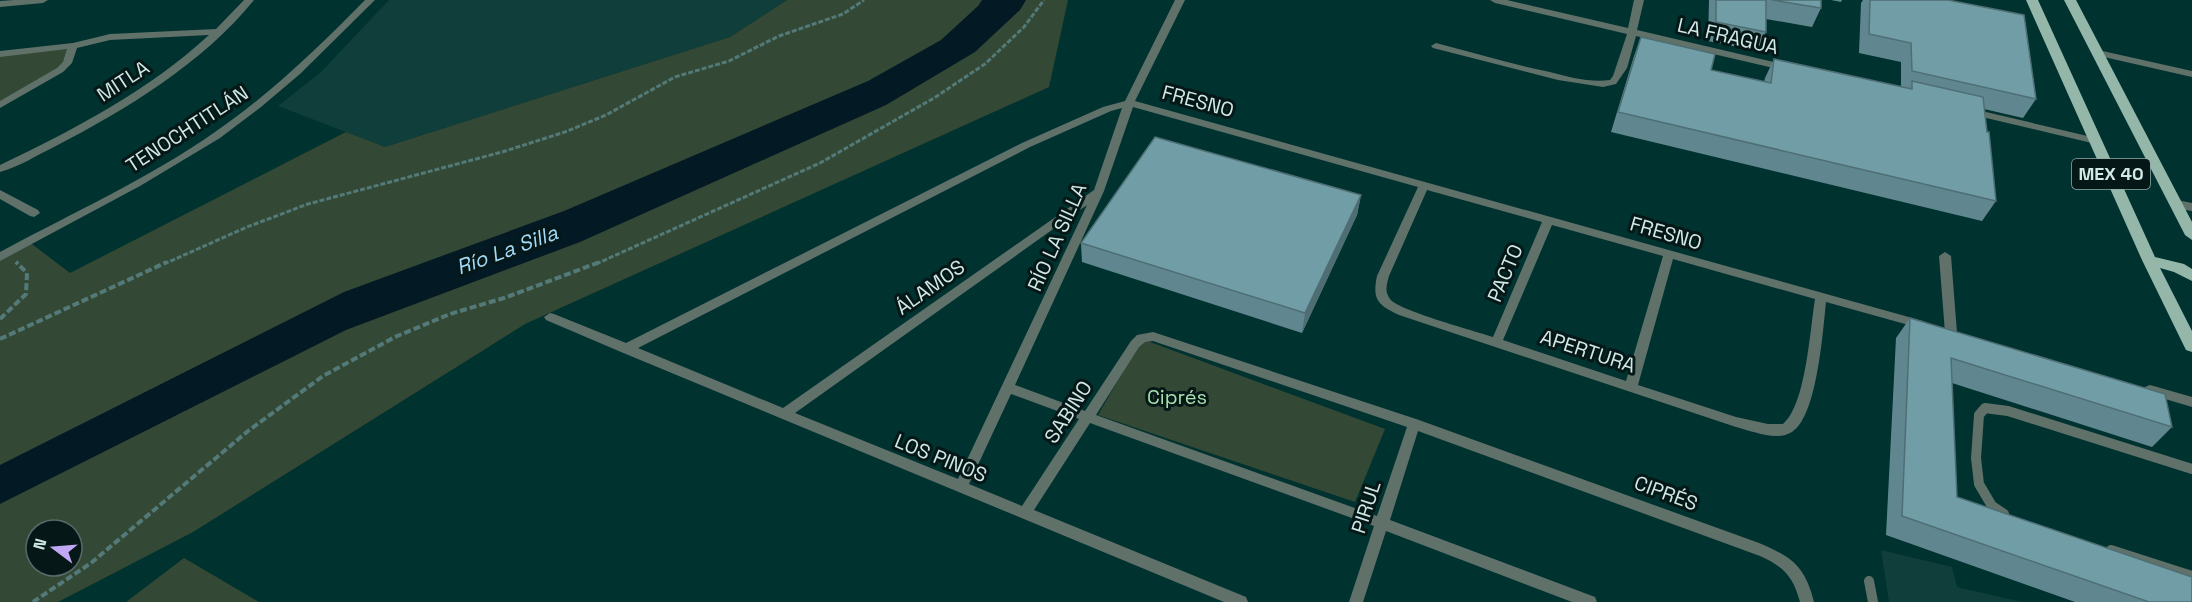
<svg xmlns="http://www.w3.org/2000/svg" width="2192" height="602" font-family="'Space Grotesk',sans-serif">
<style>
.built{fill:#103e3a}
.green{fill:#344935;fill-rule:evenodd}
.water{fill:#031924}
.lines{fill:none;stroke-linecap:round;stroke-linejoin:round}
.path-far1{stroke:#537a78;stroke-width:3;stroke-dasharray:5 2;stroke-linecap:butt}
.path{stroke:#537a78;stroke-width:4;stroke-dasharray:7 3;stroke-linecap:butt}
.lane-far1{stroke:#60716a;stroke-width:8}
.lane{stroke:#60716a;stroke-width:10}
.street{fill:#60716a;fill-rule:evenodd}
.primary{fill:#94b7a9;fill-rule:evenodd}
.wall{fill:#60878f}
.shaded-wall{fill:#4e6e74}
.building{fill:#709da6;stroke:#4e6e74;stroke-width:1.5}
.labels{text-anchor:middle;stroke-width:6;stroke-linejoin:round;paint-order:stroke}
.shield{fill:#051716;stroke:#94aaa8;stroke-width:1.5}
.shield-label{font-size:18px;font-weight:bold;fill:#d1e9e6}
.street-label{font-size:20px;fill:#d1e9e6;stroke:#051716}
.park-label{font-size:20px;fill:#a9e1ae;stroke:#051716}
.water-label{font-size:21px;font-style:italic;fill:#a2dbfa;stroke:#051716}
</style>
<rect width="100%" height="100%" fill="#003230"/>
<g class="built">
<path d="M389,0h398l-57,37 -345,110 -107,-41 43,-34z"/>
<path d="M1881,550l71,17 5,20 65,15h-133z"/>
</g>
<g class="green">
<path d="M787,0h281l-19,87 -524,237 -332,208 -135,70h-58v-345l28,-16 42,32 276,-141 39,15 345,-110zM36,530h36v36h-36z"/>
<path d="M73,46l-6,17 -67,42v-51z"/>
<path d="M1142,339l243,90 -30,73 -257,-87z"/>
<path d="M184,558l75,44h-133z"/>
</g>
<path class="water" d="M982,0h44l-6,10 -45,42 -89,53 -306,137 -234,88 -346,174v-39l344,-173 220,-81 304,-130 73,-41 37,-34z"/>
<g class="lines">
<g class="path-far1">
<path d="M16,262l2,2"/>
<path d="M164,264l83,-37 61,-23 194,-52 63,-20 41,-17 69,-38 54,-16 50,-25 64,-22 21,-14"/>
<path d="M596,264l224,-101 114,-65 51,-34 39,-37 20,-27"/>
</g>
<g class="path">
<path d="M0,319l26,-25 1,-21 -11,-11"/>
<path d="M0,339l167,-77"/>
<path d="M33,602l58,-39 157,-132 75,-55 72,-39 55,-23 54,-16 96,-36"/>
</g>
<path class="lane-far1" d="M2176,204l16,3"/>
<g class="lane">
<path d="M2004,514l-12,-8 -13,-22 -3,-26 3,-43 6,-7 23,3 184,58"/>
<path d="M2111,550l81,26"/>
<path d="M1869,581l4,21"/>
</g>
<g class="street">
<path d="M14,0h34l-5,3 -43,4v-6z"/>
<path d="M244,0h10c-52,64 -127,109 -200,147 -17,8 -35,20 -54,25v-7c75,-36 148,-74 209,-130l-99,5 -33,8 -5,15 -9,9 -63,36v-7l57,-33 6,-6 4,-13 -67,8v-6l73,-8 37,-9 106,-5z"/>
<path d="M365,0h10l-75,74 -39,33 -41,31 -80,48 -140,75v-9c72,-39 148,-73 215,-120 55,-38 103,-84 150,-132z"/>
<path d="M1175,0h10l-50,101 788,220 6,4 -6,4 -97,-27c-3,28 -9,119 -36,131 -15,8 -38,-2 -54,-6l-337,-112c-21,-10 -27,-15 -22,-39l41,-89 -285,-80 -29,84 -89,194 70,26 46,-70 6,-6 16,-3 266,88 340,123c33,14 46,23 55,59h-14c-7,-26 -16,-35 -40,-46l-342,-125 -28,89 205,77 2,5h-25l-186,-71 -23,71h-14l25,-76 -284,-103 -56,87 212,87 2,5h-24l-603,-250 -75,-32 -2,-3 6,-4 4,1 72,29 396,-200 81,-36 22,-6zM1122,108l-28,82 -311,218 -145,-60 392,-201 81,-36zM1427,190l115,32 -49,115c-18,-6 -96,-27 -103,-38 -6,-8 -3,-15 -1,-23zM1087,205l-129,274 -163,-66zM1552,225l111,31 -37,125 -123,-41zM1673,259l142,40c-5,30 -9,106 -32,125h-15l-32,-7 -98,-32zM1153,341l254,86 -30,89 -281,-101 43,-68 6,-5zM1011,394l68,25 -57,87 -53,-22z"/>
<path d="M1490,0h17l121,28 6,-28h10l-7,30 149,35 5,3 -5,3 -150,-35 -9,32 -11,16 -13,3 -45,-7 -125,-32 -2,-2 5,-3c38,10 75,21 114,29 18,5 41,11 60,8l3,-4 14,-42 -132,-31z"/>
<path d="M2098,50l94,21v6l-97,-22 -2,-2z"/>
<path d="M1969,108l127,30 5,3 -5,3 -131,-31v-4z"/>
<path d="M0,190l38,20 2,3 -6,4 -4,-1 -30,-17z"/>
<path d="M1945,252l6,4 6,77 -6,4 -6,-4 -6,-77z"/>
<path d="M2150,385l42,12v10l-47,-14 -1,-3 1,-3z"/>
</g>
<g class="primary">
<path d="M2026,0h12l117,257 29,7 8,5v12l-18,-9 -14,-4 32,63v21l-6,-2 -2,-4 -42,-86z"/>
<path d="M2064,0h12l116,222v18l-7,-5z"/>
</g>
</g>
<g class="wall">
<path d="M1709,0h112v8l-9,19 -46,-8v13l-9,19 -49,-10z"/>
<path d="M1831,0h11l-1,2z"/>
<path d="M1863,0h85l88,99 -13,19 -39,-9 12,92 -14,20 -371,-89 23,-76 7,-19 70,33 53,12 1,-4 9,-19 127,28v-25l-42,-9 2,-50z"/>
<path d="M1361,195l-4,20 -55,118 -220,-71 -1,-19z"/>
<path d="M1910,318l262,109 -20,20 -200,-64 5,114 235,105h-117l-189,-67 10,-197z"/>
</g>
<path class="shaded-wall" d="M1361,195l-4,20 -55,118 3,-20z"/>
<g class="building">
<path d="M1716,0h50v32l-50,-10z"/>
<path d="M1772,0h49v8z"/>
<path d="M1870,0h78l76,15 12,84 -124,-28 -1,-28 -42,-9z"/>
<path d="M1641,37l74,17 -4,16 60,13 3,-24 138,30v-8l71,16 4,35h2l7,69 -378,-89z"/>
<path d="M1155,137l206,58 -56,118 -224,-70z"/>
<path d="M1910,318l255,76 7,33 -221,-69 6,139 235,80v25h-43l-247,-86z"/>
</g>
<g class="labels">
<rect class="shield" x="2072" y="159" width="78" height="30" rx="4.5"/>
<g class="shield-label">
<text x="2111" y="180">MEX 40</text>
</g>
<g class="street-label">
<text transform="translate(1728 36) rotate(13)" y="7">LA FRAGUA</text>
<text transform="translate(123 81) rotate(-33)" y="7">MITLA</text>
<text transform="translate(1198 101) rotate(15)" y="7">FRESNO</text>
<text transform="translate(187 129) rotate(-33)" y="7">TENOCHTITLÁN</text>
<text transform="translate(1666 233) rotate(16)" y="7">FRESNO</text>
<text transform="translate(1057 237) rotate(-66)" y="7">RÍO LA SILLA</text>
<text transform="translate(1505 273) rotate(-67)" y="7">PACTO</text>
<text transform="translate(930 287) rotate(-35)" y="7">ÁLAMOS</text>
<text transform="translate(1588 351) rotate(18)" y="7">APERTURA</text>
<text transform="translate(1068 412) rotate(-57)" y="7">SABINO</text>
<text transform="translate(941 458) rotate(22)" y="7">LOS PINOS</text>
<text transform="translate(1666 493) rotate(20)" y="7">CIPRÉS</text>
<text transform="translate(1366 507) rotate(-72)" y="7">PIRUL</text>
</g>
<g class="park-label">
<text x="1177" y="404">Ciprés</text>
</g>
<g class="water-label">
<text transform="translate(507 250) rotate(-20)" y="7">Río La Silla</text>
</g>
</g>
<g transform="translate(54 548) rotate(286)"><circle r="28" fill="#051716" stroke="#576b69" stroke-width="1.5"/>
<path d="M0-4.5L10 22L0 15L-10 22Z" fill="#c0a8f4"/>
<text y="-9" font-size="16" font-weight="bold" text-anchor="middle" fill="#d1e9e6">N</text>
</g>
</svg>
